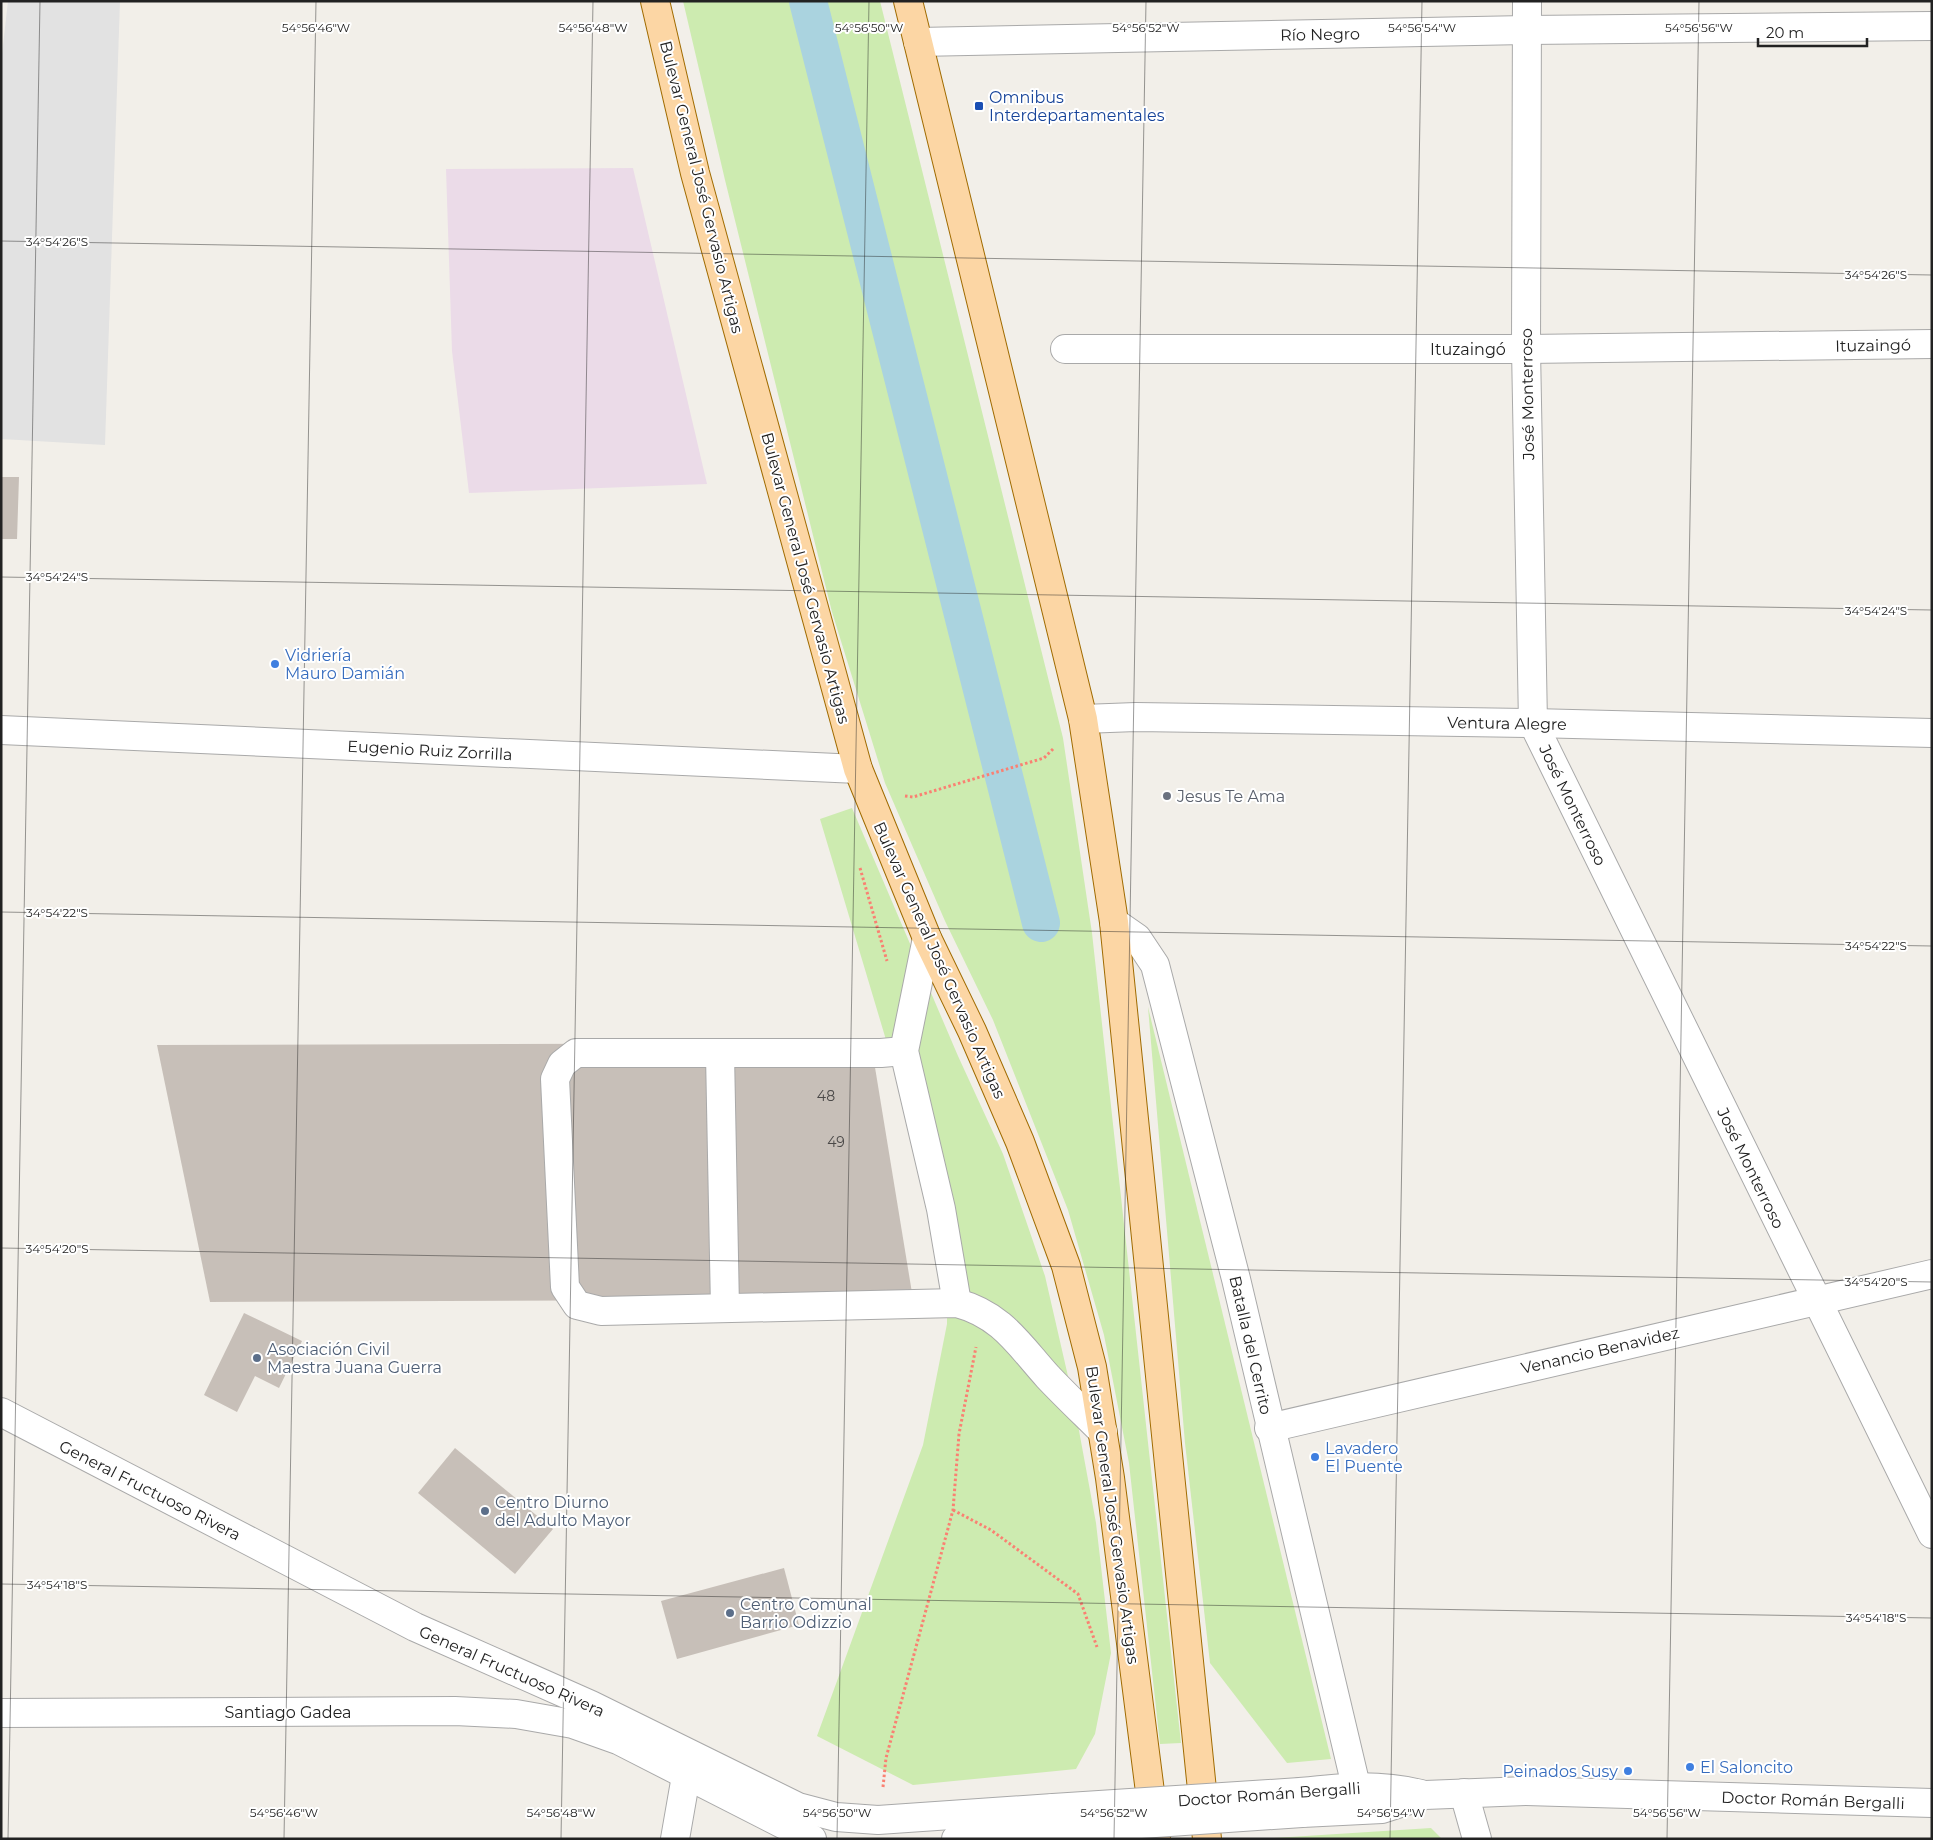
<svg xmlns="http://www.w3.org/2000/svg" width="1933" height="1840" font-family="Montserrat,sans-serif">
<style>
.industrial{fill:#ebdbe8}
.grass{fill:#cdebb0}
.parking{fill:#e2e2e2}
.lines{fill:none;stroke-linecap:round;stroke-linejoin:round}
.canal{stroke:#aad3df;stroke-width:38}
.building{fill:#c7bfb8}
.minor-casing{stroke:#a9a9a9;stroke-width:30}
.major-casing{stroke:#a06b00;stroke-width:30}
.path{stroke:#fa8072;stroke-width:3;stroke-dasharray:2.5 2.5;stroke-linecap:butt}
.minor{stroke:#fff;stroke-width:28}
.major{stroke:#fcd6a4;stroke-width:28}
.minor-bridge-casing{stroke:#a9a9a9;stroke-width:30;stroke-linecap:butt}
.minor-bridge{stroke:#fff;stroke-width:28}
.ticks{fill:none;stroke:#222;stroke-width:1;stroke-opacity:0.45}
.transit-dot{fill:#1a4fb4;stroke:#fff;stroke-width:2}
.shop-dot{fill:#3f7fe0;stroke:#fff;stroke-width:2}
.worship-dot{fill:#6b7280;stroke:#fff;stroke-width:2}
.service-dot{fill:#5c6f8a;stroke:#fff;stroke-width:2}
.labels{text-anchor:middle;stroke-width:4;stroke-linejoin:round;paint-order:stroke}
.number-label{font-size:14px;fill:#4b4948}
.street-label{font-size:16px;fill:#222;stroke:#fff}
.transit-label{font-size:16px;fill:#164399;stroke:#fff;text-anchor:start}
.shop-label{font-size:16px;fill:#366cbe;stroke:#fff;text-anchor:start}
.worship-label{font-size:16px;fill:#5b616d;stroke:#fff;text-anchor:start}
.service-label{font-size:16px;fill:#4e5e75;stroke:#fff;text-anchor:start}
.ticks-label{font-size:12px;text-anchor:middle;fill:#222;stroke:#fff;stroke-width:4;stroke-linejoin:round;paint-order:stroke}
</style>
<rect width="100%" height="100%" fill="#f2efe9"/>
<path class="industrial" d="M633,168l74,316 -238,9 -17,-142 -6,-182z"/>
<g class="grass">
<path d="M683,1h197l183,737 29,195 89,810 -21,1 -31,-281 -25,-128 -36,-125 -75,-190 -48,-99 -60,-138 -53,-171 -107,-432z"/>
<path d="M852,808l106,248 45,98 42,122 28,122 23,125 15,130 -16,81 -19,35 -163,16 -96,-49 106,-291 24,-121v-35l-49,-209 -78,-261z"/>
<path d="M1148,1007l183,752 -44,4 -77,-100 -25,-220z"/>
<path d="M1431,1828l11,11h-184z"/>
</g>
<path class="parking" d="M8,1h112l-15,444 -104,-6v-376z"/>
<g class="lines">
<path class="canal" d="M808,1l233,922"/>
</g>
<g class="building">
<path d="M1,477h18l-2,62h-16z"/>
<path d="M871,1043l42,256 -703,3 -53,-257z"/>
<path d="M244,1313l58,28 -23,47 -24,-12 -18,36 -33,-17z"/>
<path d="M455,1448l98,81 -38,45 -97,-81z"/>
<path d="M784,1568l15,57 -122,34 -16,-58z"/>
</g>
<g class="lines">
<g class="minor-casing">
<g id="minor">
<path d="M1527,1l-1,348 7,374 399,811"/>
<path d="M918,42l609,-12 405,-4"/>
<path d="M1065,349h461l406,-5"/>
<path d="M1083,719l53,-2 397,6 399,10"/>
<path d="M1,730l857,39"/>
<path d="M1114,922l23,16 18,27 81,314 120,507"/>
<path d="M927,938l-23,113 37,158 16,94"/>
<path d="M904,1051l-23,2h-305l-14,11 -7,15 10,208 12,18 24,6 356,-8c45,12 62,42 91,74 18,19 37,37 55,55"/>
<path d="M720,1054l5,254"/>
<path d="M1,1412l414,215 176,78 207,102 38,10 42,3 175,-12"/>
<path d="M1269,1428l663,-154"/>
<path d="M1,1713l454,-2 61,3 57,10 45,16 194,99"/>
<path d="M1300,1792c44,-5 78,-8 121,2"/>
<path d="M1464,1793l13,46"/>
<path d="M1302,1813l80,-4 43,-14 101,-4 406,12"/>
<path d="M675,1839l11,-63 9,-15"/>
<path d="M956,1839l98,-9"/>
</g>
</g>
<g class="major-casing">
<g id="major">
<path d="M655,1l40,172 163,596 69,169 45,93 48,111 46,124 26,101 18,111 46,361"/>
<path d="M908,1l175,718 31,203 93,917"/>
</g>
</g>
<g class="path">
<path d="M905,796l8,1 131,-39 10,-10"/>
<path d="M860,868l27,93"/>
<path d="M953,1510l38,20 87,64 19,53"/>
<path d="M883,1787l3,-29 67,-248 6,-76 17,-87"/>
</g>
<use href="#minor" class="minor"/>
<use href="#major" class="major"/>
<g class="minor-bridge-casing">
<g id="minor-bridge">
<path d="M1053,1808l247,-16"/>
<path d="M1054,1830l248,-17"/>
</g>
</g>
<use href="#minor-bridge" class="minor-bridge"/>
</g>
<path class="ticks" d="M1,241l1931,34M1,577l1931,33M1,912l1931,34M1,1248l1931,34M1,1584l1931,34M8,1839l32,-1838M284,1839l32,-1838M561,1839l32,-1838M837,1839l32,-1838M1114,1839l32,-1838M1390,1839l32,-1838M1667,1839l32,-1838"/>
<rect class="transit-dot" x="974" y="101" width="10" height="10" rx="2.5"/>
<g class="shop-dot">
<circle cx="275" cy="664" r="5"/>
<circle cx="1315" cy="1457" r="5"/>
<circle cx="1690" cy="1767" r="5"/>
<circle cx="1628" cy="1771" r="5"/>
</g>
<circle class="worship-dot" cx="1167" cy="796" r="5"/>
<g class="service-dot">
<circle cx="257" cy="1358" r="5"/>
<circle cx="485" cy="1511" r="5"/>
<circle cx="730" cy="1613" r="5"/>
</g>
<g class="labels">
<g class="number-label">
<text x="826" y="1101">48</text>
<text x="836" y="1147">49</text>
</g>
<g class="street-label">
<text transform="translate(1320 34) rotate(-1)" y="6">Río Negro</text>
<text transform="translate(702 187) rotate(76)" y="6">Bulevar General José Gervasio Artigas</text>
<text transform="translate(1873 345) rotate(-1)" y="6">Ituzaingó</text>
<text x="1468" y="355">Ituzaingó</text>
<text transform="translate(1527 394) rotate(-91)" y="6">José Monterroso</text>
<text transform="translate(806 578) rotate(75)" y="6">Bulevar General José Gervasio Artigas</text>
<text transform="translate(1507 723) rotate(1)" y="6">Ventura Alegre</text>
<text transform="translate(430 750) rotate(3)" y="6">Eugenio Ruiz Zorrilla</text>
<text transform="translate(1573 805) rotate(64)" y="6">José Monterroso</text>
<text transform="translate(940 960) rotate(66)" y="6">Bulevar General José Gervasio Artigas</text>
<text transform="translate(1751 1168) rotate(64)" y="6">José Monterroso</text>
<text transform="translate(1251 1345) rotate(77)" y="6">Batalla del Cerrito</text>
<text transform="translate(1600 1350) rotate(-13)" y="6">Venancio Benavidez</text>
<text transform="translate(150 1490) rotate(27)" y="6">General Fructuoso Rivera</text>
<text transform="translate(1113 1515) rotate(82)" y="6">Bulevar General José Gervasio Artigas</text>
<text transform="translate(512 1671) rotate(24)" y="6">General Fructuoso Rivera</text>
<text x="288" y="1718">Santiago Gadea</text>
<text transform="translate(1269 1794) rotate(-4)" y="6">Doctor Román Bergalli</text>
<text transform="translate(1813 1800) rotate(2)" y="6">Doctor Román Bergalli</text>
</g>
<g class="transit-label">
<text x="989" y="103">Omnibus<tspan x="989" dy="18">Interdepartamentales</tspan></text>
</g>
<g class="shop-label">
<text x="285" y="661">Vidriería<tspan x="285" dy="18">Mauro Damián</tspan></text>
<text x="1325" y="1454">Lavadero<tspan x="1325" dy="18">El Puente</tspan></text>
<text x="1700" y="1773">El Saloncito</text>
<text x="1618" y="1777" text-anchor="end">Peinados Susy</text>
</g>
<g class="worship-label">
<text x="1177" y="802">Jesus Te Ama</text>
</g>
<g class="service-label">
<text x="267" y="1355">Asociación Civil<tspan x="267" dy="18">Maestra Juana Guerra</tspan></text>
<text x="495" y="1508">Centro Diurno<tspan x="495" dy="18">del Adulto Mayor</tspan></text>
<text x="740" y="1610">Centro Comunal<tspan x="740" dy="18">Barrio Odizzio</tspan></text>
</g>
</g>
<g class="ticks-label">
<text x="316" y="32">54°56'46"W</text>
<text x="593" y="32">54°56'48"W</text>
<text x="869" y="32">54°56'50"W</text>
<text x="1146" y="32">54°56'52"W</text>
<text x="1422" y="32">54°56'54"W</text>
<text x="1699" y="32">54°56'56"W</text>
<text x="57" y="246">34°54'26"S</text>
<text x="1876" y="279">34°54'26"S</text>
<text x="57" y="581">34°54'24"S</text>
<text x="1876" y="615">34°54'24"S</text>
<text x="57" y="917">34°54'22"S</text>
<text x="1876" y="950">34°54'22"S</text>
<text x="57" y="1253">34°54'20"S</text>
<text x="1876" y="1286">34°54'20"S</text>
<text x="57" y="1589">34°54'18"S</text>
<text x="1876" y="1622">34°54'18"S</text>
<text x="284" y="1817">54°56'46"W</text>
<text x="561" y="1817">54°56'48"W</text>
<text x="837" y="1817">54°56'50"W</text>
<text x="1114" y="1817">54°56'52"W</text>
<text x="1391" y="1817">54°56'54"W</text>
<text x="1667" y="1817">54°56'56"W</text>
</g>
<rect width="1933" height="1840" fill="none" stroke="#222222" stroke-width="5"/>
<path d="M1758 38v8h109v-8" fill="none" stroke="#222222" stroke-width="2.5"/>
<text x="1766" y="38" font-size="15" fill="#222222" stroke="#ffffff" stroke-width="4" paint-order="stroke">20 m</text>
</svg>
